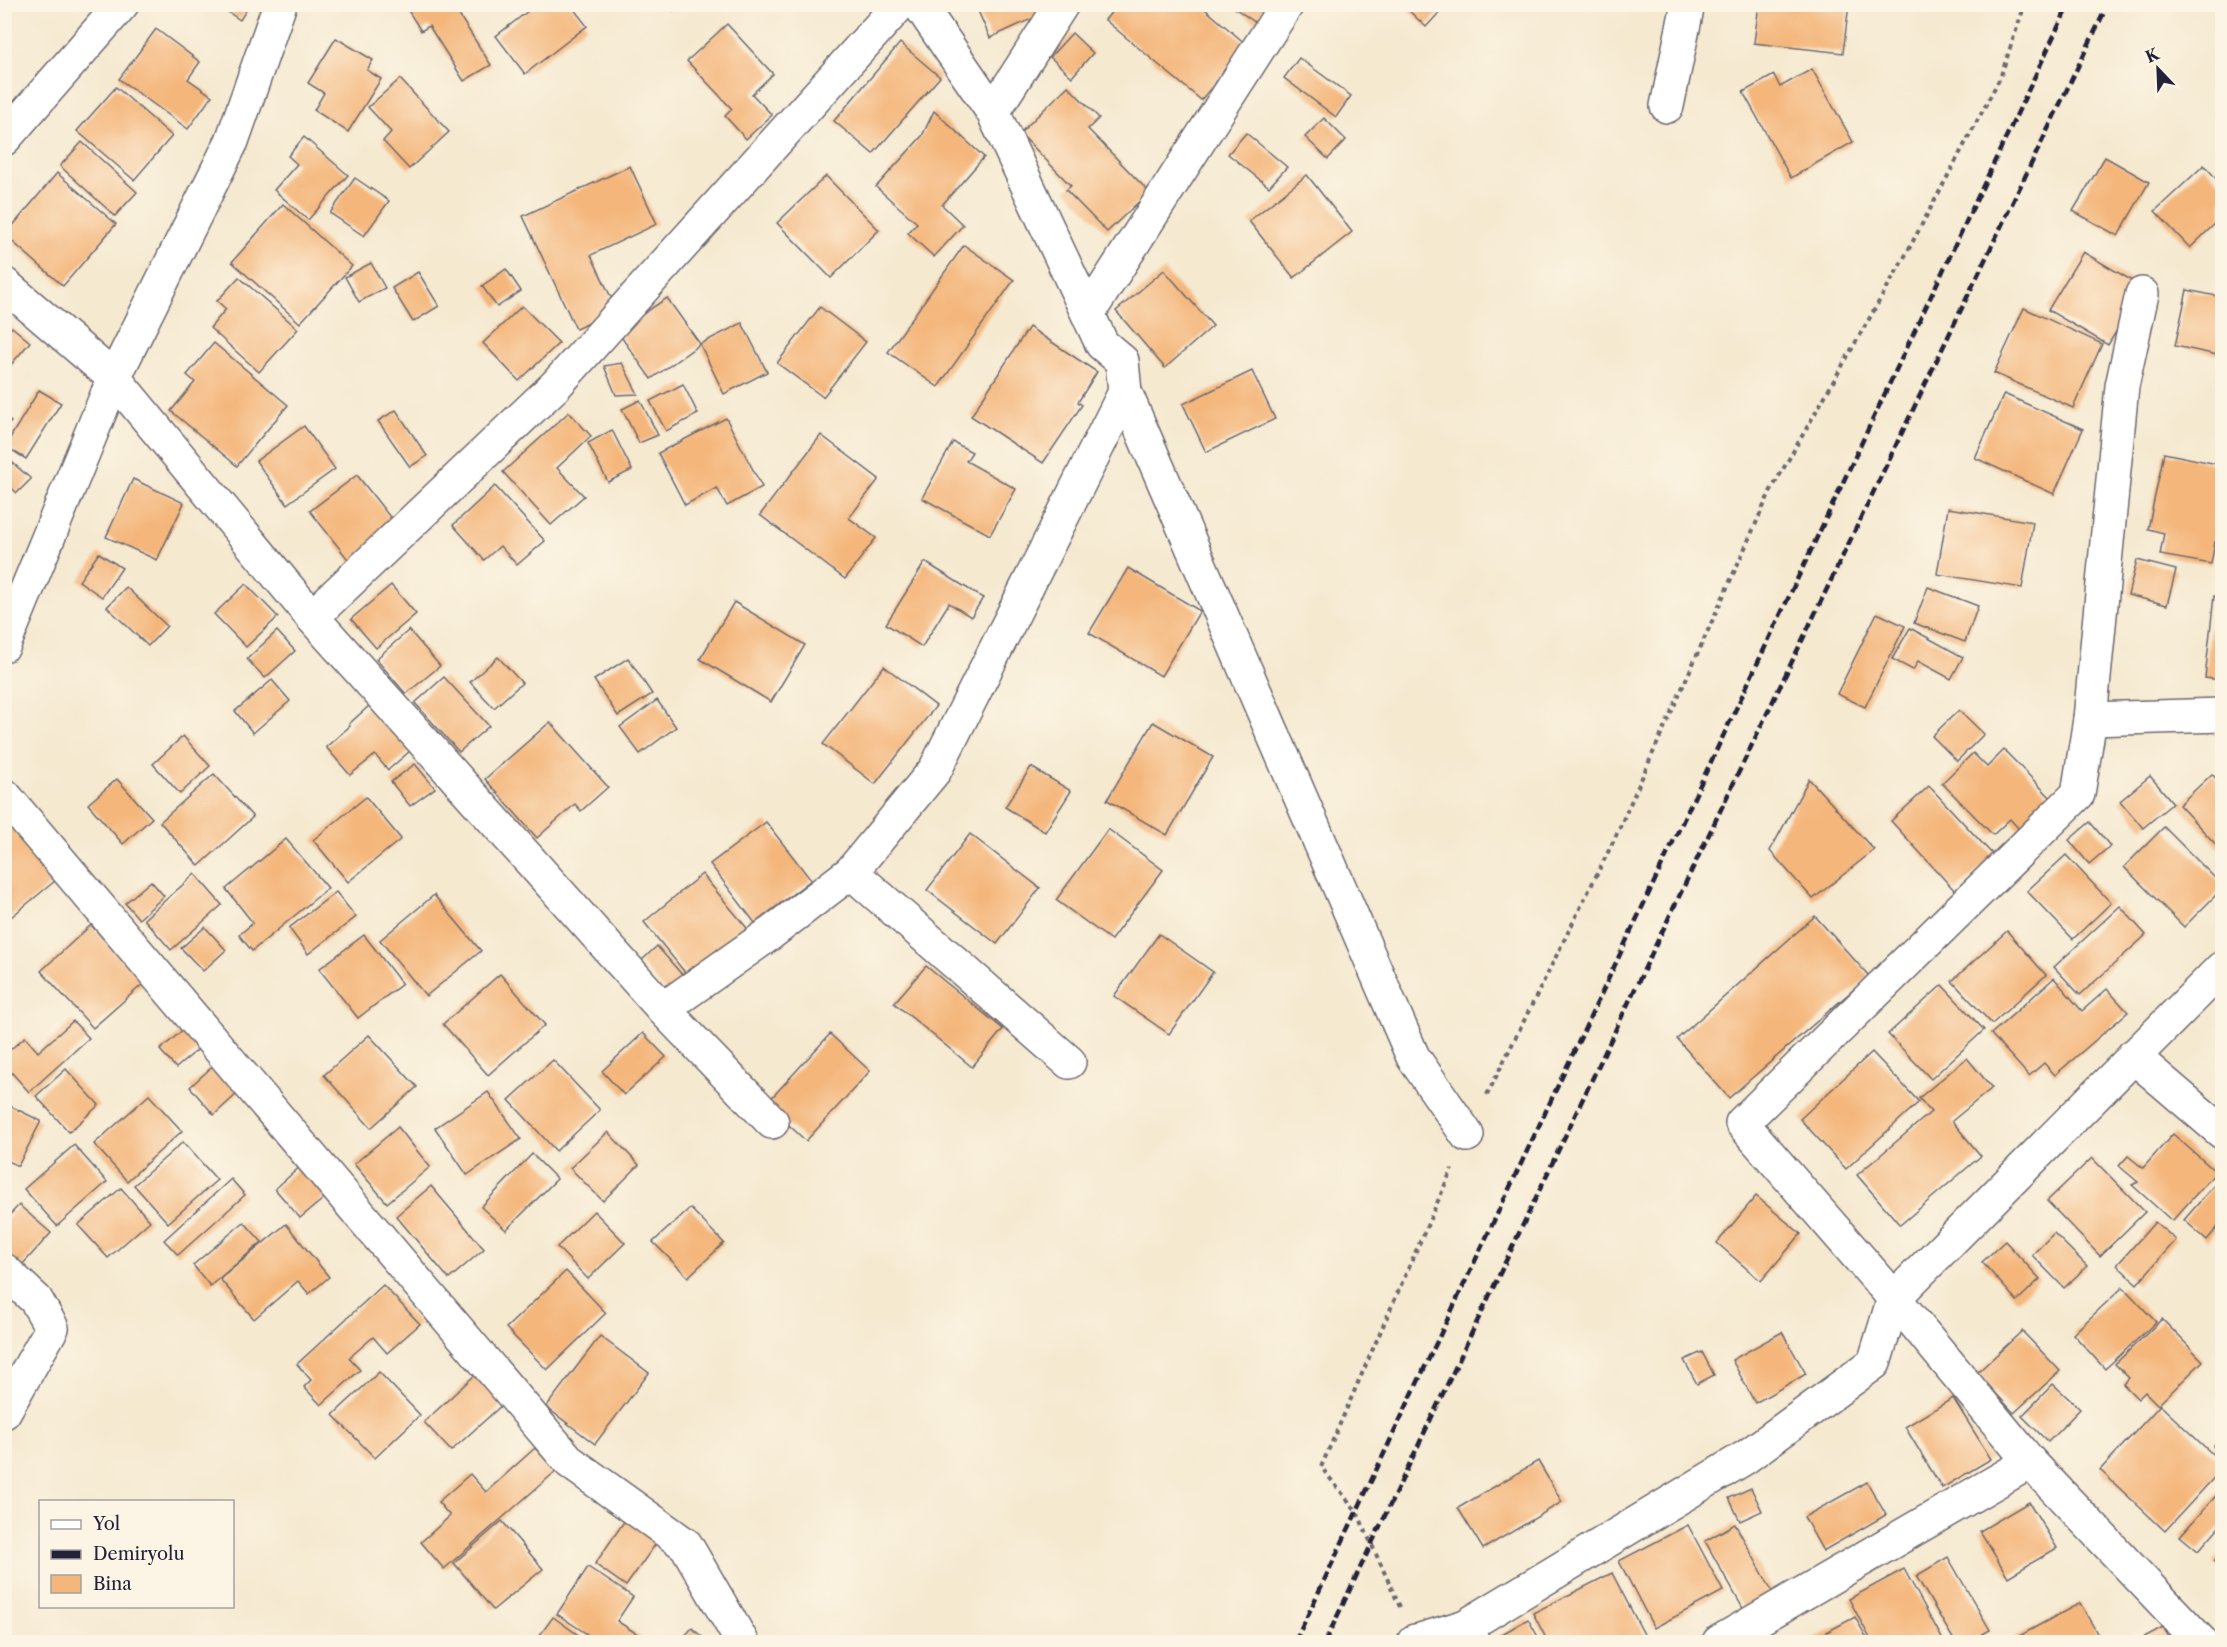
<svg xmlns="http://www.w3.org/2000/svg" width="2227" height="1647" font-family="'Libre Caslon Text',serif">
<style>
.building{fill:#f4b67a}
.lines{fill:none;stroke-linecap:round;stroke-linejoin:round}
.minor-casing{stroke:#6c686f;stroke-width:36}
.tertiary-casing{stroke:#6c686f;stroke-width:36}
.path{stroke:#6c686f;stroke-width:4;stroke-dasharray:4.5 4.5;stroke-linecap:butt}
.minor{stroke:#fff;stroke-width:33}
.tertiary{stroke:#fff;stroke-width:33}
.rail{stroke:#22223b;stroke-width:4.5;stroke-dasharray:9 4.5;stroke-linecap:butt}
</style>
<rect width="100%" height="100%" fill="#fcf5e5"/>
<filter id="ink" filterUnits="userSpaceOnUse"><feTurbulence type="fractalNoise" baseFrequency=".0167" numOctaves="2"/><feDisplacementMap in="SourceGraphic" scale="12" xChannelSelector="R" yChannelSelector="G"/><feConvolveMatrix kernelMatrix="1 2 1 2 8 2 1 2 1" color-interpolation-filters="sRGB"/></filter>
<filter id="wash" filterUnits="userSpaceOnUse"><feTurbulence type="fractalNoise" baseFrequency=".008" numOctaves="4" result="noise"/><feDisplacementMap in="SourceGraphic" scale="24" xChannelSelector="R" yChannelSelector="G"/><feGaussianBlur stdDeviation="1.35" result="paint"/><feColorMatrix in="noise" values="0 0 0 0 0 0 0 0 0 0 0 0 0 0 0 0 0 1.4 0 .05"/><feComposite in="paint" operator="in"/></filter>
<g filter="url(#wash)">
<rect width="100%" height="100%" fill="#f5e9d0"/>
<g id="blocks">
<g class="building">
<path d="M216,4h34l-10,16z"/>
<path d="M404,4h48l39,61 -27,16 -35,-55 -8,5z"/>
<path d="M537,4h33l17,22 -62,48 -29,-38z"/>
<path d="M666,4h13l-6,7z"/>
<path d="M975,4h73l3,6 -61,28z"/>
<path d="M1118,4h81l48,41 -46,55 -96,-80z"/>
<path d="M1229,4h40l-13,19z"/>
<path d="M1402,4h45l-21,23z"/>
<path d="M1759,4h90l-6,49 -89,-10z"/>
<path d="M727,24l46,50 -21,20 20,21 -26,24 -21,-23 7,-7 -45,-48z"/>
<path d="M156,29l44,33 -12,17 24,17 -24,33 -69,-50z"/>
<path d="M1072,33l21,20 -21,24 -22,-20z"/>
<path d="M336,38l37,22 -6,10 14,9 -33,53 -34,-22 10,-17 -16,-10z"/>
<path d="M900,43l40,34 -67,77 -39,-33z"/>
<path d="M1299,58l52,38 -15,21 -52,-39z"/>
<path d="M1812,69l41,73 -62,36 -48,-86 31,-17 6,12z"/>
<path d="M400,79l49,53 -40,37 -26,-28 8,-9 -23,-25z"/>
<path d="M1068,86l31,32 -11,11 61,63 -42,40 -41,-42 5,-4 -51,-53z"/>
<path d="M116,87l56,49 -38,44 -57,-49z"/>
<path d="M934,111l50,46 -42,48 21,20 -29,32 -26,-24 9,-10 -41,-36 46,-51z"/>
<path d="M1324,118l22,22 -18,19 -23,-22z"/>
<path d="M1246,133l41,34 -18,20 -41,-33z"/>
<path d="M304,137l44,38 -40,45 -34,-30 23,-26 -9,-8z"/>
<path d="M82,142l55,50 -22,24 -55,-50z"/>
<path d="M2105,157l44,25 -31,54 -45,-25z"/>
<path d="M2204,165l18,20v32l-32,31 -35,-37z"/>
<path d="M630,166l27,58 -66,31 26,55 -41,19 -53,-113z"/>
<path d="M57,173l59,51 -53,62 -58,-51z"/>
<path d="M1307,175l45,57 -58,46 -45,-57z"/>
<path d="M826,176l53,54 -48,48 -54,-55z"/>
<path d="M355,178l34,23 -25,35 -34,-23z"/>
<path d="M283,204l69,62 -52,57 -68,-61z"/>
<path d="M964,245l50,35 -76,107 -50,-35z"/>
<path d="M2083,252l60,35 -35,58 -60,-35z"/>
<path d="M371,263l14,25 -26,14 -14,-25z"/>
<path d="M506,269l15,22 -24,16 -15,-21z"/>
<path d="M1164,270l49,56 -48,42 -49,-57z"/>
<path d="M418,272l21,34 -26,16 -21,-34z"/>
<path d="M239,277l59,52 -39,43 -49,-44 16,-19 -9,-8z"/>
<path d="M2187,290l35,7v59l-47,-10z"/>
<path d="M667,298l33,46 -49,35 -34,-48z"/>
<path d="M522,306l37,37 -40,38 -36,-38z"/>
<path d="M820,307l46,35 -43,55 -46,-34z"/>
<path d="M2024,308l78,36 -29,64 -79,-35z"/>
<path d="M742,323l25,49 -43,22 -24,-50z"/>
<path d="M12,327l18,15 -26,31v-37z"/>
<path d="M1029,327l68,45 -19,30 4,3 -39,58 -72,-47z"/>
<path d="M214,343l74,62 -51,61 -66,-55 24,-29 -8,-7z"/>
<path d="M622,363l16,31 -22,1 -12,-29z"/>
<path d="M1252,371l23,48 -69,33 -23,-48z"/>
<path d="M683,384l15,30 -32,17 -16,-30z"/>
<path d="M39,390l22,13 -35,56 -21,-13z"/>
<path d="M2004,394l79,35 -29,65 -79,-36z"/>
<path d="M640,400l18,35 -19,8 -17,-34z"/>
<path d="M396,410l31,46 -17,11 -32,-46z"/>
<path d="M569,412l22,24 -34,32 27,28 -33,29 -48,-53z"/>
<path d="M4,415l7,7 -7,7z"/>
<path d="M726,418l36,69 -35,19 -10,-18 -32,17 -27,-52z"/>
<path d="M304,426l31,43 -48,35 -31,-43z"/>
<path d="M612,430l20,40 -24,12 -20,-39z"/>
<path d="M821,435l58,44 -30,39 27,20 -31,41 -85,-64z"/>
<path d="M953,442l19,10 -6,9 50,28 -26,46 -68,-37z"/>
<path d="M2164,453l58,12v79l-7,-2 -4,22 -51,-9 4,-22 -16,-4z"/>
<path d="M4,455l27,24 -14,14 -13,-12z"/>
<path d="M357,475l44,56 -47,36 -44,-56z"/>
<path d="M133,479l51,24 -27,57 -51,-23z"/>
<path d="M495,486l50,55 -28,24 -17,-19 -16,14 -31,-35z"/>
<path d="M1948,508l85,14 -11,66 -85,-14z"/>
<path d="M99,553l23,15 -20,29 -23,-16z"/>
<path d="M2137,560l39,10 -9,35 -39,-10z"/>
<path d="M925,562l58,36 -12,19 -22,-14 -27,44 -36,-23z"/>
<path d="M1128,568l72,43 -39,65 -72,-43z"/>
<path d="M246,584l32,33 -32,30 -32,-33z"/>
<path d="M391,585l25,29 -40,34 -25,-29z"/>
<path d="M126,587l41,39 -19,20 -41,-39z"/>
<path d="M1928,587l50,19 -13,36 -51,-19z"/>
<path d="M2214,596l8,1v83l-17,-2z"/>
<path d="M734,602l71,43 -34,57 -71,-43z"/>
<path d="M1877,613l28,13 -40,81 -28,-13z"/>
<path d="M1910,628l53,29 -12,22 -33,-18 -5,9 -21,-11z"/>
<path d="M409,630l31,36 -34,28 -30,-35z"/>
<path d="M277,631l18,20 -30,27 -18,-19z"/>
<path d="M498,657l24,26 -28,25 -24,-26z"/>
<path d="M628,658l24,36 -34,22 -24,-36z"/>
<path d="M884,666l52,40 -61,78 -52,-40z"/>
<path d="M444,677l45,49 -30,26 -44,-49z"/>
<path d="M272,680l18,21 -37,32 -18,-22z"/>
<path d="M657,700l19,27 -36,27 -20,-27z"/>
<path d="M370,705l40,46 -22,19 -13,-15 -25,20 -24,-28 24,-21 -1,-2z"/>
<path d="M1959,710l25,24 -27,27 -25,-25z"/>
<path d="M550,722l58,65 -27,24 -6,-7 -38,34 -52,-59z"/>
<path d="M1153,722l60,35 -46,78 -60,-35z"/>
<path d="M183,736l27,30 -30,28 -27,-30z"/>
<path d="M2004,750l47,48 -32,31 -9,-10 -17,16 -51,-52 31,-30 14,14z"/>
<path d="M415,764l20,24 -25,18 -19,-24z"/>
<path d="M1031,767l40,24 -26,41 -40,-25z"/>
<path d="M214,774l39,43 -54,49 -39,-44z"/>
<path d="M2212,774l10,11v66l-43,-46z"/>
<path d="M2150,776l23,27 -30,25 -23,-27z"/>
<path d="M117,779l35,39 -29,26 -35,-40z"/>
<path d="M1809,779l65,71 -61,49 -43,-48z"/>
<path d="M1929,786l65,70 -39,35 -64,-70z"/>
<path d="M366,797l35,42 -53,43 -35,-42z"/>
<path d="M766,822l45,58 -56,43 -45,-59z"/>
<path d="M2090,822l20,24 -21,18 -20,-24z"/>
<path d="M2164,827l58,58v4l-38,38 -60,-60z"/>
<path d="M13,828l42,53 -50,41v-87z"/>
<path d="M1108,829l55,41 -52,70 -55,-40z"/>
<path d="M970,834l70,54 -43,56 -70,-54z"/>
<path d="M286,839l42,49 -76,63 -13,-16 14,-12 -27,-34z"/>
<path d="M2066,855l45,48 -38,36 -46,-48z"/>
<path d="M195,874l27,31 -51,45 -27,-31z"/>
<path d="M702,874l49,59 -59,48 -48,-59z"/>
<path d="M151,881l13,15 -25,23 -14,-16z"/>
<path d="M336,892l20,25 -48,37 -19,-26z"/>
<path d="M434,895l47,56 -55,45 -46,-56z"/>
<path d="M2120,906l26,29 -66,60 -26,-28z"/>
<path d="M1815,916l54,60 -140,122 -52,-59z"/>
<path d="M91,925l53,58 -51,45 -52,-57z"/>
<path d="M205,927l21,23 -23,21 -22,-23z"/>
<path d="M2007,931l39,44 -54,49 -40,-43z"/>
<path d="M1159,934l54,38 -44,62 -55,-38z"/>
<path d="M364,935l38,49 -44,34 -39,-49z"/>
<path d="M657,946l34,39 -18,15 -33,-38z"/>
<path d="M926,966l77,63 -31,38 -78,-64z"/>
<path d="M500,974l45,51 -57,50 -45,-51z"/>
<path d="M2054,978l28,33 25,-22 21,23 -73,63 -11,-12 -15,13 -38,-42z"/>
<path d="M1942,985l42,45 -53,49 -43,-45z"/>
<path d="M73,1021l16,17 -60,54 -25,-28v-9l21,-18 13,15z"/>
<path d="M185,1028l17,18 -26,22 -16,-18z"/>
<path d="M643,1033l23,24 -42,38 -22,-24z"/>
<path d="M830,1034l40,37 -64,70 -40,-37z"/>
<path d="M369,1035l48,52 -46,41 -47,-53z"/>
<path d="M1872,1052l47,50 -73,67 -46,-50z"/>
<path d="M1967,1058l25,30 -40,33 29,35 -81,69 -43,-50 74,-63 -12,-14z"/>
<path d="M553,1060l47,50 -44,41 -47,-51z"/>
<path d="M215,1064l24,28 -25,23 -24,-28z"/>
<path d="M66,1069l33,36 -30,27 -33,-36z"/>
<path d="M488,1092l33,47 -54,36 -32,-47z"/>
<path d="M149,1095l33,36 -55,50 -33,-37z"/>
<path d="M4,1103l37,18 -23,45 -14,-7z"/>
<path d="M398,1127l32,40 -43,36 -33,-39z"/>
<path d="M608,1132l31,33 -36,36 -33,-33z"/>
<path d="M2173,1134l43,38 -44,49 -40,-36 6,-3 -19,-16 9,-10 15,12z"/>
<path d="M183,1142l34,38 -49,43 -34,-38z"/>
<path d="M74,1145l33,37 -50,44 -33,-37z"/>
<path d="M532,1154l25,25 -51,51 -25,-23z"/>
<path d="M2092,1158l53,54 -45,44 -53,-55z"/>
<path d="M302,1165l26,30 -28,23 -25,-29z"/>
<path d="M2222,1176v46l-15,18 -23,-20z"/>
<path d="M231,1179l14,16 -67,60 -14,-15z"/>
<path d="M431,1186l53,63 -35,30 -53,-63z"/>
<path d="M121,1188l29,33 -42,37 -30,-33z"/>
<path d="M1756,1196l45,38 -40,47 -44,-38z"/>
<path d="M19,1205l32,28 -29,32 -18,-15v-29z"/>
<path d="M690,1208l34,35 -36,34 -35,-35z"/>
<path d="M594,1211l31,32 -37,36 -31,-32z"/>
<path d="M244,1222l18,20 -52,44 -17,-21z"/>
<path d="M2155,1222l21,18 -39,44 -20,-19z"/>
<path d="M286,1224l43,53 -20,17 -11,-13 -44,38 -34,-40z"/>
<path d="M2054,1233l33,33 -23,22 -32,-33z"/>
<path d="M2005,1241l35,38 -23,22 -35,-39z"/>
<path d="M566,1271l40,42 -59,57 -41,-42z"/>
<path d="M383,1285l37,39 -33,29 -14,-16 -24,21 11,12 -39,35 -17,-18 7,-7 -14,-16z"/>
<path d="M2123,1287l33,35 -51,47 -32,-35z"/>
<path d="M2162,1319l41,42 -45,44 -13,-13 -7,7 -15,-15 6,-6 -14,-14z"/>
<path d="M2022,1331l38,40 -46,42 -37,-40z"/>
<path d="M1782,1332l24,42 -51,29 -23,-43z"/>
<path d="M600,1336l49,37 -54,71 -49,-37z"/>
<path d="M1702,1352l12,23 -17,9 -13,-24z"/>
<path d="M379,1372l41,43 -45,43 -42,-43z"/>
<path d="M476,1374l27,30 -52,47 -27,-29z"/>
<path d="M2053,1384l27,25 -32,33 -26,-26z"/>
<path d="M1953,1398l38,61 -49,29 -37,-61z"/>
<path d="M2160,1405l62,58v6l-57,62 -65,-61z"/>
<path d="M2222,1437v18l-9,-9z"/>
<path d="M535,1448l21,23 -112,98 -23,-27 29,-26 -12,-14 32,-28 16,18z"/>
<path d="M1538,1461l24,41 -79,47 -25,-41z"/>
<path d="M1867,1482l19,33 -63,36 -19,-34z"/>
<path d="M1751,1488l11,23 -22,10 -11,-23z"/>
<path d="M2222,1489v41l-3,-3 -21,24 -18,-15z"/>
<path d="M2029,1502l28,46 -49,29 -28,-46z"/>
<path d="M630,1513l32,22 -36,51 -31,-22z"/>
<path d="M502,1521l41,48 -50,41 -39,-47z"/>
<path d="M1735,1524l40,72 -30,16 -40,-71z"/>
<path d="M1688,1525l35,66 -69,37 -35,-67z"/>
<path d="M2222,1553v15l-8,-6z"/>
<path d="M1948,1557l42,73 -22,12h-13l-39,-66z"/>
<path d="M588,1567l45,30 -16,24 25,16 -4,5h-39l-42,-28z"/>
<path d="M1904,1569l40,73h-72l-23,-43z"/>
<path d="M1612,1573l36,69h-100l-15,-29z"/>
<path d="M2080,1603l22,39h-89l-1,-2z"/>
<path d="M553,1617l35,25h-53z"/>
<path d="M1855,1617l14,25h-61z"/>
<path d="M1528,1619l13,23h-50l-1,-1z"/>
<path d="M2163,1627l9,15h-37z"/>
<path d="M692,1628l16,14h-29z"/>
</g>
</g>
</g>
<g filter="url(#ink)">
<use href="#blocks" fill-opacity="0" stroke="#6c686f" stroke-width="1.5"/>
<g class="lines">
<g class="minor-casing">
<g id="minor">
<path d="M919,4l74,108 109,232 20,17 3,31 288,665 54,78"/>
<path d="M1667,106l21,-102"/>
<path d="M993,112l69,-108"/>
<path d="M4,139l118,-135"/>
<path d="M4,284l110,94 198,239 351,392 109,113"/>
<path d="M2142,294l-20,92 -32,333 -12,75 -336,329 152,175 136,164 171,180"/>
<path d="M1089,312l198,-308"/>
<path d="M312,617l243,-231 345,-382"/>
<path d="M4,645l110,-267 118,-237 48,-137"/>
<path d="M2090,719l132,-4"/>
<path d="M4,795l566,667 116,83 56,97"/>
<path d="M851,872l218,190"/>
<path d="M663,1009l108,-76 80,-61 84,-102 190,-378"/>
<path d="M2133,1056l89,76"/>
<path d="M4,1270l32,30 16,28 -48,84"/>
<path d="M1414,1642l52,-16 280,-169 128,-94 20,-65 328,-330"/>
<path d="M1719,1642l311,-180"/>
</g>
</g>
<g class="tertiary-casing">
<g id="tertiary">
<path d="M1466,1626l7,16"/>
<path d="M1415,1641l1,1"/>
</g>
</g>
<g class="path">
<path d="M1487,1095l127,-255 156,-348 134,-234 96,-180 25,-74"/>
<path d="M1400,1607l-43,-95 -36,-45 131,-298"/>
</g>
<use href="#minor" class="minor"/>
<use href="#tertiary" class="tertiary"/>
<g class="rail">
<path d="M1295,1642l774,-1638"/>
<path d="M1325,1642l336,-708 447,-930"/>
</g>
</g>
</g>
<rect width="2227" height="1647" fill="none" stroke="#fcf5e5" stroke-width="24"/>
<rect x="39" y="1500" width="195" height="108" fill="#fcf5e5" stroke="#a5a1a1" stroke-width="1.5"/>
<rect x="51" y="1520" width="30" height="9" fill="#ffffff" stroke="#a5a1a1" stroke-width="1.5"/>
<text x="93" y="1530" font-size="18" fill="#22223b">Yol</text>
<rect x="51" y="1550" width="30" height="9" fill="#22223b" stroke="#a5a1a1" stroke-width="1.5"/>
<text x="93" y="1560" font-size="18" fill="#22223b">Demiryolu</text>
<rect x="51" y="1575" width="30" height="18" fill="#f4b67a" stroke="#a5a1a1" stroke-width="1.5"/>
<text x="93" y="1590" font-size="18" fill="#22223b">Bina</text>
<g transform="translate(2158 69) rotate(337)" stroke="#fcf5e5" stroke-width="4.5" paint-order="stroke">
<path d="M0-4.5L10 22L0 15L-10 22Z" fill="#22223b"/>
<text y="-9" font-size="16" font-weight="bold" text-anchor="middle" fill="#22223b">K</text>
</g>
</svg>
